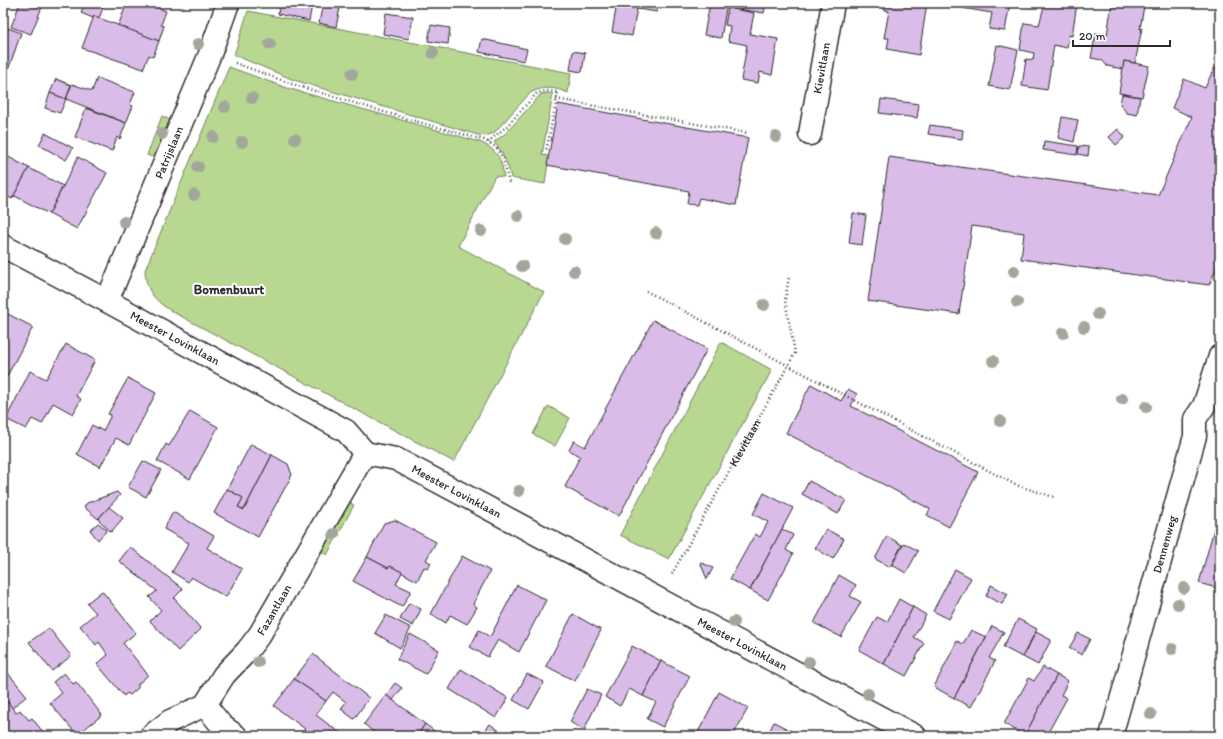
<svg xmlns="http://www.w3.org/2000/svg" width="1223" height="739" font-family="Itim,sans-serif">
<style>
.green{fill:#b8d790;stroke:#72815e}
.building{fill:#dabce9;stroke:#2b2b2b}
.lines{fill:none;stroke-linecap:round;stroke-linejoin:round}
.street-casing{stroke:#2b2b2b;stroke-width:25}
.path{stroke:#2b2b2b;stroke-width:2.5;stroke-dasharray:1 3;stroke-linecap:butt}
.street{stroke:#fff;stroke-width:22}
.tree{fill:#a2a79b}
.labels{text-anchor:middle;stroke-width:4;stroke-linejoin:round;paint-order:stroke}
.street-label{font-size:12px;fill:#2b2b2b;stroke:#fff}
.neighbourhood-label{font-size:13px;font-weight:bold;fill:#2b2b2b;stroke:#fff}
</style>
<rect width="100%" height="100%" fill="#fff"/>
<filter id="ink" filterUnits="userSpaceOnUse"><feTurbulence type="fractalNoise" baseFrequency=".025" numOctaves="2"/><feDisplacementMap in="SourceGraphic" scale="8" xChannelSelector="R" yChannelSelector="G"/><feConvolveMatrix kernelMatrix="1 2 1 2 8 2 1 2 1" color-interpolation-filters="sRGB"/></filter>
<g filter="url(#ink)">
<g class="green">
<path d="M248,11l323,62 -3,20c-13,-6 -25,-7 -38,0l-36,40 -9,3 -7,-1 -184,-55 -60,-25z"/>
<path d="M229,67l58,21 193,54c18,9 21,15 24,35l-9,-1 -37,70 86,46 -90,170 -281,-150c-18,-11 -27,-20 -28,-42z"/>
<path d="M548,93l5,1 -11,61 7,1 -4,28 -34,-6c-3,-14 -8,-25 -17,-36l12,-9 35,-39z"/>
<path d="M162,116l8,4 -15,38 -8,-3z"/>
<path d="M721,342l51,28 -103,189 -49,-24z"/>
<path d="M548,406l22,12 -15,28 -22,-12z"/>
<path d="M348,502l6,3 -27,50 -6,-3z"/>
</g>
<g class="building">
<path d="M20,3h12l10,4 -11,27 -20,-7z"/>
<path d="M85,3h20l-6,15 -5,-2 -1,2 -12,-5z"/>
<path d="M127,3h19l20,8 -5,14 3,1 -5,15 -41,-15z"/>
<path d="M280,3h21l11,2 -3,16 -31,-7z"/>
<path d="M323,3h18l-5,24 -17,-4z"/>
<path d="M617,3h21l-6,33 -20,-4z"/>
<path d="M638,3h20l-1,9 -20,-3z"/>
<path d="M710,3h17l-6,35 -17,-3z"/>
<path d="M732,3h34l-2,10 -33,-5z"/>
<path d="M885,3h42l-8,52 -32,-6 2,-11h-5l5,-27 -5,-1z"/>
<path d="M962,3h48l-5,28 -16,-2 3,-16 -30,-5z"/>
<path d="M1045,3h32l-5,33 -3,-1 -2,13 -13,-3 -7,45 -25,-4 4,-27 7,1 1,-7 -14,-3 4,-27 15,2z"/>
<path d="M1112,3h15l17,3 -4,23 2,-1 -7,35 -11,-2 -1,8 -16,-3 -5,-6 -11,-2 5,-25 11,2z"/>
<path d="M728,8l26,5 -4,21 28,5 -6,36 -12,-3 -2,11 -17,-3 6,-35 -19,-4 2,-15 -5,-1z"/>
<path d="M386,13l27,4 -4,22 -26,-5z"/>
<path d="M94,16l65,25 -6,16 -4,-2 -6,14 -61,-21z"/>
<path d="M431,25l19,3 -2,16 -20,-3z"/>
<path d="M8,28l13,5 -15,43 -3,-2v-37l1,-4 2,1z"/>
<path d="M482,39l45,10 -3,12 -45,-9z"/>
<path d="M997,45l21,5 -8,40 -21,-4z"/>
<path d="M573,51l12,2 -3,19 -12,-2z"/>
<path d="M1124,61l25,5 -7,31 -23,-4z"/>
<path d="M1214,68l6,3v189l-11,25 -188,-26 3,-26 -52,-7 -13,88 -91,-13 21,-144 269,38 34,-78 -20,-9 12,-29 21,9z"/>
<path d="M97,78l38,14 -5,13 3,1 -7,17 -60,-24 6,-15 20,7z"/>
<path d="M56,79l15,6 -5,14 -16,-6z"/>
<path d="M50,93l16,6 -6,14 -15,-5z"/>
<path d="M1122,94l18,3 -3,18 -10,-2 -7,-9z"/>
<path d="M881,99l38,5 -2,14 -38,-5z"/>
<path d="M558,104l190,34 -12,67 -37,-7 -2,7 -10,-1 2,-13 -142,-26z"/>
<path d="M86,108l40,15 -6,16 -3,-2 -5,14 -37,-14z"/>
<path d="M1062,117l16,3 -4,22 -16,-4z"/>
<path d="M930,125l33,5 -1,9 -34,-5z"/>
<path d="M1118,129l7,8 -9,8 -7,-8z"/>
<path d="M45,133l28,15 -7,12 -27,-15z"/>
<path d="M3,136l5,3 -5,10z"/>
<path d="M1044,141l34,5 -1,9 -34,-5z"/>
<path d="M1079,146l10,1 -1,9 -10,-2z"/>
<path d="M3,154l26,14 -17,31 -9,-5z"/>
<path d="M78,157l29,16 -30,56 -28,-15z"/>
<path d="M29,168l34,18 -14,28 -34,-18 -3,3z"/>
<path d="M853,213l13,2 -4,30 -13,-2z"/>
<path d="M4,312l29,15 -27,51 -3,-1z"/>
<path d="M653,320l54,29 -88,167 -54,-29 15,-31 -11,-6 5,-9 11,6z"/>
<path d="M66,344l29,16 -19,36 5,3 -8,15 -20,-11 -11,21 -10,-5 -6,10 -20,-10 24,-48 16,8z"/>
<path d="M128,378l28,15 -27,52 -13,-7 -16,29 -23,-13 15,-29 11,6 8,-16 -3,-1z"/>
<path d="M811,384l30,17 7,-12 9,5 -6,12 127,66 -29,55 -22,-12 3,-6 -144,-76z"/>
<path d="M190,411l28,16 -28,52 -33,-18 9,-17 3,2z"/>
<path d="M251,444l21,11 -28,55 -6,-3 5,-9 -16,-9z"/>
<path d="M272,455l16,9 4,11 -34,62 -44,-24 13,-24 16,9 -5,9 6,3z"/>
<path d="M143,461l18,9 -15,27 -18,-10z"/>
<path d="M809,481l37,19 -8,14 -36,-20z"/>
<path d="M117,492l3,3 -22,24 -14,-12 3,-4z"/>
<path d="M764,493l29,15 -43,82 -20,-11 25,-45 5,3 8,-15 -15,-8z"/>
<path d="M109,507l14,11 -12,14 -13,-13z"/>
<path d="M1220,507v82l-21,-6z"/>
<path d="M173,512l41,24 -7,12 35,21 -16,28 -35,-20 -3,5 -16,-10 17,-29 -25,-14z"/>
<path d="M395,520l41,22 -10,18 5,3 -3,6 -4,-2 -7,14 -27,-15 -2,2 -21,-11 17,-34z"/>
<path d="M98,523l9,7 -9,10 -8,-10z"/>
<path d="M782,529l11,6 -7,15 7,4 -25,46 -18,-10z"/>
<path d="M826,529l18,10 -11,20 -18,-11z"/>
<path d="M887,536l15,9 -12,22 -15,-8z"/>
<path d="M904,543l14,8 -12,22 -14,-8z"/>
<path d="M130,547l53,42 -9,9 27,31 -23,22 -28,-30 11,-11 -12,-13 8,-6 -38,-30z"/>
<path d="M462,556l28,15 -17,33 4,3 -10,17 -17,-9 -4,8 -15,-9z"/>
<path d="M367,557l21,11 2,-2 12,6 -6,12 15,7 -9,16 -49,-26z"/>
<path d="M700,562l13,6 -6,11z"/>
<path d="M955,569l16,9 -22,41 -16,-8z"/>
<path d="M839,575l17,10 -6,11 11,6 -20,35 -27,-14z"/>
<path d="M517,585l29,15 -27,52 -21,-12 -10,17 -18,-10 9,-17 11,7z"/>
<path d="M991,585l17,9 -6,10 -16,-8z"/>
<path d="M102,591l34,42 -13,10 25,32 -10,9v4l-8,7 -3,-2 -3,3 -27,-32 11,-9 -9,-13 -3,3 -16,-19 16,-13 -9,-10z"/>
<path d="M899,599l14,8 -29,57 -25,-14 18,-33 10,5z"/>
<path d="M409,603l12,6 -8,17 -13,-7z"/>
<path d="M913,607l13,8 -12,22 10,6 -18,33 -22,-12z"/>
<path d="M573,614l28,16 -26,51 -29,-15z"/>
<path d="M386,615l25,13 -11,20 -25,-15z"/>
<path d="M1018,619l19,10 -15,28 -19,-10z"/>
<path d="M992,626l12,6 -15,26 6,3 -24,46 -17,-9z"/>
<path d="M49,628l22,28 -19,15 -23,-29z"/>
<path d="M971,630l15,7 -32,61 -20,-11 23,-46 6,3z"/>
<path d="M1036,632l15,8 -13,25 -15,-8z"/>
<path d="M1078,633l12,6 -8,16 -13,-7z"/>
<path d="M410,634l29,16 -13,24 -29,-15z"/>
<path d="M632,646l29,15 -18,35 -14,-7 -9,17 -15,-9z"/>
<path d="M313,654l56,44 -15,21 -13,-10 5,-7 -13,-10 -7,9 -32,-22z"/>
<path d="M661,661l29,15 -27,51 -16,-8 9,-17 -13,-6z"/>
<path d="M3,667l24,29 -15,12 -9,-11z"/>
<path d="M1043,667l14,8 -32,60 -21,-11 25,-46 5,3z"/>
<path d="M461,669l47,29 -12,20 -47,-29z"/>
<path d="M64,673l9,11 3,-2 26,33 -25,20 -27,-32 12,-10 -9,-11z"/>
<path d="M527,674l17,8 -15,27 -16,-9z"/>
<path d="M1057,675l11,6 -7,14 6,3 -21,38h-19l-2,-1z"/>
<path d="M294,679l32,22 -10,14 28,21h-44l5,-7 -31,-23z"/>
<path d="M395,683l7,5 -9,12 -7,-5z"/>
<path d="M587,689l14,6 -17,35 -14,-8z"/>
<path d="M719,692l29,16 -15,28h-37z"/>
<path d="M386,695l39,29 -8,12h-41l1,-1 -13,-11z"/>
<path d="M8,702l8,11 4,-3 9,10 3,-2 11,14 -2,2 1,2h-39v-30z"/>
<path d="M774,722l27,14h-34z"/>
<path d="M425,724l16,12h-24z"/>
<path d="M490,724l16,12h-25z"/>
<path d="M1189,730l21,6h-22z"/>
</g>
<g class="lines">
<g class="street-casing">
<g id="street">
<path id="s2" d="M810,134l23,-131"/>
<path id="s3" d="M3,246l104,55 239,130 19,22 31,6 519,277"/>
<path id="s4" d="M107,301l103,-247 18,-51"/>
<path d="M205,705l17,21 14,10"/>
<path id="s5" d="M151,736l19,-15 35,-16 19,-30 23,-24 13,-17 105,-181"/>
<path id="s6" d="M1111,736l84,-300v-17l9,-13 16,-50"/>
</g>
</g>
<g class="path">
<path d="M235,63l57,21 112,34 80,22 12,7 7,11 6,25"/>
<path d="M556,99l192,34"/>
<path d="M488,142l19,-16 30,-33 9,-2 12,1 -12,60"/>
<path d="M646,291l370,194 38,12"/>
<path id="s1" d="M672,574l123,-221 -10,-53 4,-23"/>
</g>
<use href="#street" class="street"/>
</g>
<g class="tree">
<circle cx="198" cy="44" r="6"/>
<circle cx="270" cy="44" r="6"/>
<circle cx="433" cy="53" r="6"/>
<circle cx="352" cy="74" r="6"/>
<circle cx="252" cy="98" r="6"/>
<circle cx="225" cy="107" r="6"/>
<circle cx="162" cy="134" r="6"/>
<circle cx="213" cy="137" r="6"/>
<circle cx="776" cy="137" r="6"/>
<circle cx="295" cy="139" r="6"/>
<circle cx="242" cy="142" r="6"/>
<circle cx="198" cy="167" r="6"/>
<circle cx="194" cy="195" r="6"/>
<circle cx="518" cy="216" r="6"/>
<circle cx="124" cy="222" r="6"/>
<circle cx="481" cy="231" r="6"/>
<circle cx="656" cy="233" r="6"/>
<circle cx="565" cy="239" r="6"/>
<circle cx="522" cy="266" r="6"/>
<circle cx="574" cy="271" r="6"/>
<circle cx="1014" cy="271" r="6"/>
<circle cx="1017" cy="302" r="6"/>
<circle cx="764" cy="305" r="6"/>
<circle cx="1098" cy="314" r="6"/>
<circle cx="1084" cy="327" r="6"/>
<circle cx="1063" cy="333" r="6"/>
<circle cx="993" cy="361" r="6"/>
<circle cx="1122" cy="399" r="6"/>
<circle cx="1146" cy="407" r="6"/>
<circle cx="1000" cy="421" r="6"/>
<circle cx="519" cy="491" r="6"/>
<circle cx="334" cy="534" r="6"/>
<circle cx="1184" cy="588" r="6"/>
<circle cx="1178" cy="604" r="6"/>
<circle cx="734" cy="622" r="6"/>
<circle cx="1172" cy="649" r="6"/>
<circle cx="258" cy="662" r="6"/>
<circle cx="809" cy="662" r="6"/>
<circle cx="868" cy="694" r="6"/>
<circle cx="1151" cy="714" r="6"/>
</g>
</g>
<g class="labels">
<g class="street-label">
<text dy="4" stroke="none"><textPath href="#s2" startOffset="67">Kievitlaan</textPath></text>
<text dy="4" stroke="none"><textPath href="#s4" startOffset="161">Patrijslaan</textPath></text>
<text dy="4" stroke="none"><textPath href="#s3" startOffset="195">Meester Lovinklaan</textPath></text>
<text dy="4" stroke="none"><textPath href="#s1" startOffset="150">Kievitlaan</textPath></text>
<text dy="4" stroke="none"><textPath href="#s3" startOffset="519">Meester Lovinklaan</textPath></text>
<text dy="4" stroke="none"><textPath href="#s6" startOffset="199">Dennenweg</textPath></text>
<text dy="4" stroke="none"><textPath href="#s5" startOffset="181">Fazantlaan</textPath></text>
<text dy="4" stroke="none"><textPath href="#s3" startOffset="843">Meester Lovinklaan</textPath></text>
</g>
<g class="neighbourhood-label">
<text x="229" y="294">Bomenbuurt</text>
</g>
</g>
<rect width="1223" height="739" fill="none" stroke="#fff" stroke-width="16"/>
<rect x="8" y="8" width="1207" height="723" fill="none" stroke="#2b2b2b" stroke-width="1.5" filter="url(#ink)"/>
<path d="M1073 40v6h97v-6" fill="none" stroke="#2b2b2b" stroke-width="2"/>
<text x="1079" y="40" font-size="12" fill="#2b2b2b" stroke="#ffffff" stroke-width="3" paint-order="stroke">20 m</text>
</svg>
